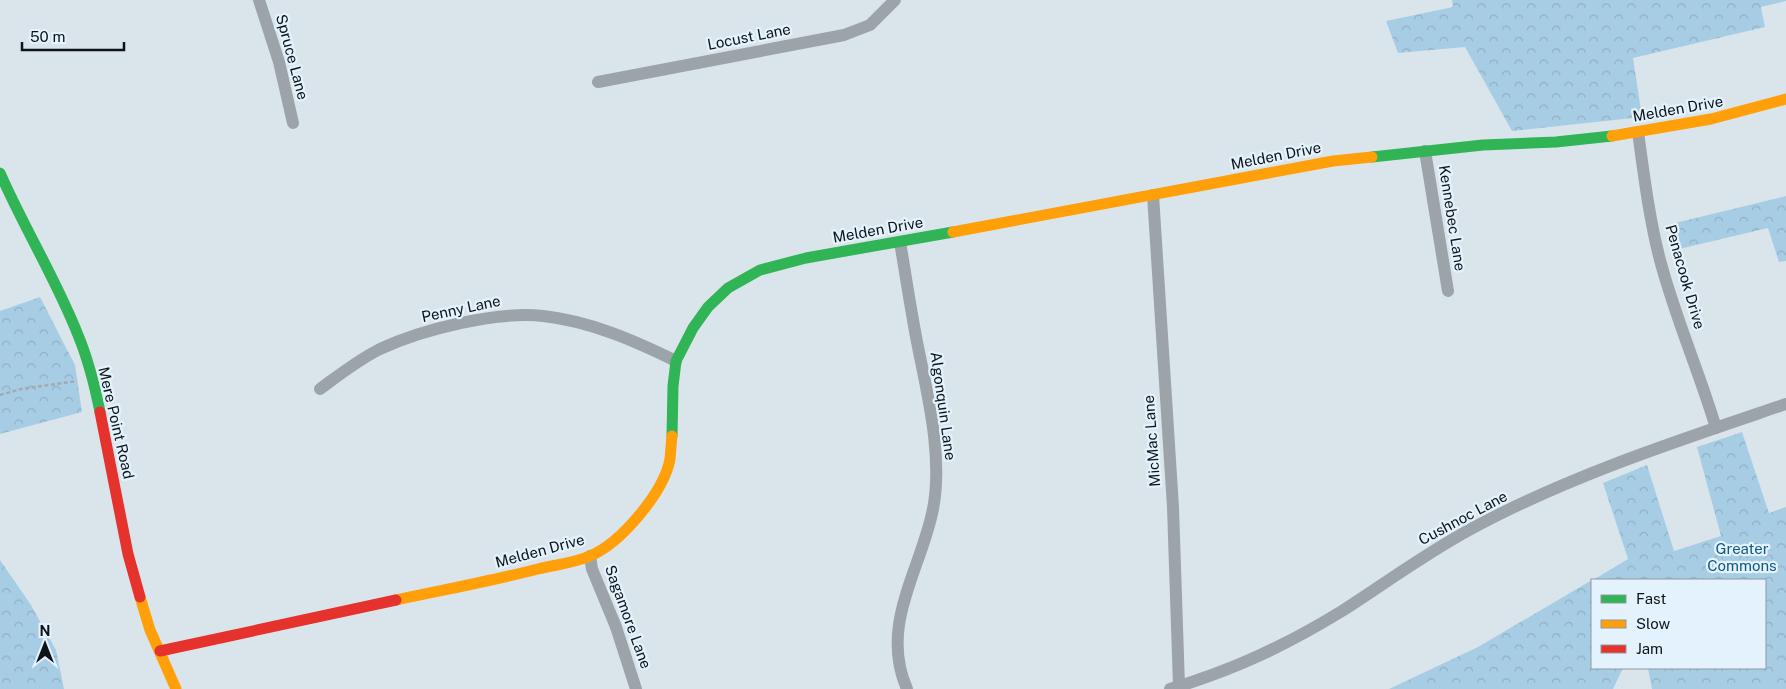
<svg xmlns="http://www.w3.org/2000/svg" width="1786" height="689" font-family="'Public Sans',sans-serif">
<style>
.forest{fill:url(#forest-crowns)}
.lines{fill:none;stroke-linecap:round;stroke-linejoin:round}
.path{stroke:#a3abb0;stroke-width:2.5;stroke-dasharray:4 2.5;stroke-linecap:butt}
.street{stroke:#9ca4aa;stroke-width:12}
.fast{stroke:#30b455;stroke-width:11}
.slow{stroke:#ff9f0a;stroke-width:11}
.jam{stroke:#e5322d;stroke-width:11}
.labels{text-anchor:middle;stroke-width:4.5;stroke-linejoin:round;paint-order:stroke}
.street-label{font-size:15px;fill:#0d1317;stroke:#e4f2fd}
.park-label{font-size:15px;fill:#10597f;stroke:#e4f2fd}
</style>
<defs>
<pattern id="forest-crowns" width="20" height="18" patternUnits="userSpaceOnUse" patternTransform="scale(1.25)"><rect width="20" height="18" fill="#a7cde5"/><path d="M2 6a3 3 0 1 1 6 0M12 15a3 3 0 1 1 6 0" fill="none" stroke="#8fafc4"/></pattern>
</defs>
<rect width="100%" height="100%" fill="#dae5eb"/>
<g class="forest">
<path d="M1452,0h334v1l-25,6 4,20 -132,31 9,59 -130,14 -47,-84 -67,6 -12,-32 67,-14z"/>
<path d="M1786,196v65l-7,1 -11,-34 -93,22 -4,-26z"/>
<path d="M40,297l35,68 7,47 -82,22v-123z"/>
<path d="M1742,432l27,81 17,-6v182h-134l-4,-21h117v-88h-172l35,-21 -25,-76 44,-18 27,86 47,-15 -24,-89z"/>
<path d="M0,560l31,45 25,45 8,39h-64z"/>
<path d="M1592,580v88h31l-10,21h-224l89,-42z"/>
</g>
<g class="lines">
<path class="path" d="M0,395l21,-6 56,-8"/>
<g class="street">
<path d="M259,0l20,62 14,61"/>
<path d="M598,82l246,-47 26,-10 25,-25"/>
<path d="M1638,132c6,43 11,86 22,128 15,57 39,111 56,168"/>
<path d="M1425,151l23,140"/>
<path d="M1153,195l20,312 6,179"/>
<path d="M900,242c6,35 11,70 18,105 10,50 25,111 15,162 -12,61 -54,116 -26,180"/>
<path d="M320,389c19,-14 38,-29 60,-40 43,-20 117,-38 163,-33 47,5 92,25 133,45"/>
<path d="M590,556l2,13 24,58 20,62"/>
<path d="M1170,689c63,-19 115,-43 172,-78 42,-27 83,-57 127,-81 99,-54 211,-90 317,-126"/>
</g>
<g class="fast">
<path d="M1372,157l111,-12 73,-3 56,-6"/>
<path d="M0,173c24,55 56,106 78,162 10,24 17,52 22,77"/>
<path d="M672,436l1,-50 3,-25 17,-33 15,-21 20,-19 32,-18 46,-12 147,-26"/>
</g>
<g class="slow">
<path d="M1612,136l99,-17 75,-20"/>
<path d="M953,232l380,-71 39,-4"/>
<path d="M140,597l10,33 26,59"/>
<path d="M396,600c47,-10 95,-19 142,-31 16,-4 36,-6 52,-13 31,-13 74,-64 80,-97 1,-8 1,-16 2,-23"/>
</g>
<g class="jam">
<path d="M100,412l28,142 12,43"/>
<path d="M160,651l236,-51"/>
</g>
</g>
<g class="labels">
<g class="street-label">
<text transform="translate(749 37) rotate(-11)" y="5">Locust Lane</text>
<text transform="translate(292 57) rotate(75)" y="5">Spruce Lane</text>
<text transform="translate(1678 109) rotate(-10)" y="5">Melden Drive</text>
<text transform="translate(1276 156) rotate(-11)" y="5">Melden Drive</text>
<text transform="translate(1452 218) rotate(81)" y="5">Kennebec Lane</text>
<text transform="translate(878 230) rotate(-10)" y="5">Melden Drive</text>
<text transform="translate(1685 277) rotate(74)" y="5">Penacook Drive</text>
<text transform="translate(461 309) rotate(-12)" y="5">Penny Lane</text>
<text transform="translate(943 406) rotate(82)" y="5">Algonquin Lane</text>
<text transform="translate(116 423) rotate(77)" y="5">Mere Point Road</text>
<text transform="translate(1152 441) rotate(-94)" y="5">MicMac Lane</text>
<text transform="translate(1463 518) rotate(-28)" y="5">Cushnoc Lane</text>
<text transform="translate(540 551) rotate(-15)" y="5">Melden Drive</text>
<text transform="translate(628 617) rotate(70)" y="5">Sagamore Lane</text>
</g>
<g class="park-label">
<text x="1742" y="554">Greater<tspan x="1742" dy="17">Commons</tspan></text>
</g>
</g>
<rect x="1591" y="579" width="175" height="90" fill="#e4f2fd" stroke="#8e99a1"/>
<rect x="1601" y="595" width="25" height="8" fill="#30b455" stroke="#8e99a1"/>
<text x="1636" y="604" font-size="15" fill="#0d1317">Fast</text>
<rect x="1601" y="620" width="25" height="8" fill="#ff9f0a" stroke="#8e99a1"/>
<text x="1636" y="629" font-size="15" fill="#0d1317">Slow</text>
<rect x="1601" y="645" width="25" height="8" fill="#e5322d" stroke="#8e99a1"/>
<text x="1636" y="654" font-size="15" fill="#0d1317">Jam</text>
<g transform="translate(45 644)" stroke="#e4f2fd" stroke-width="4" paint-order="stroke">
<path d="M0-4L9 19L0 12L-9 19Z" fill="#0d1317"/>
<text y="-8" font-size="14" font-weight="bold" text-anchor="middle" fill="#0d1317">N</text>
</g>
<path d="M22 42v8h102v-8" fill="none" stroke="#0d1317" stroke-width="2.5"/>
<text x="30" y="42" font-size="15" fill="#0d1317" stroke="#e4f2fd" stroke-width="4" paint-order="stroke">50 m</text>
</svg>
